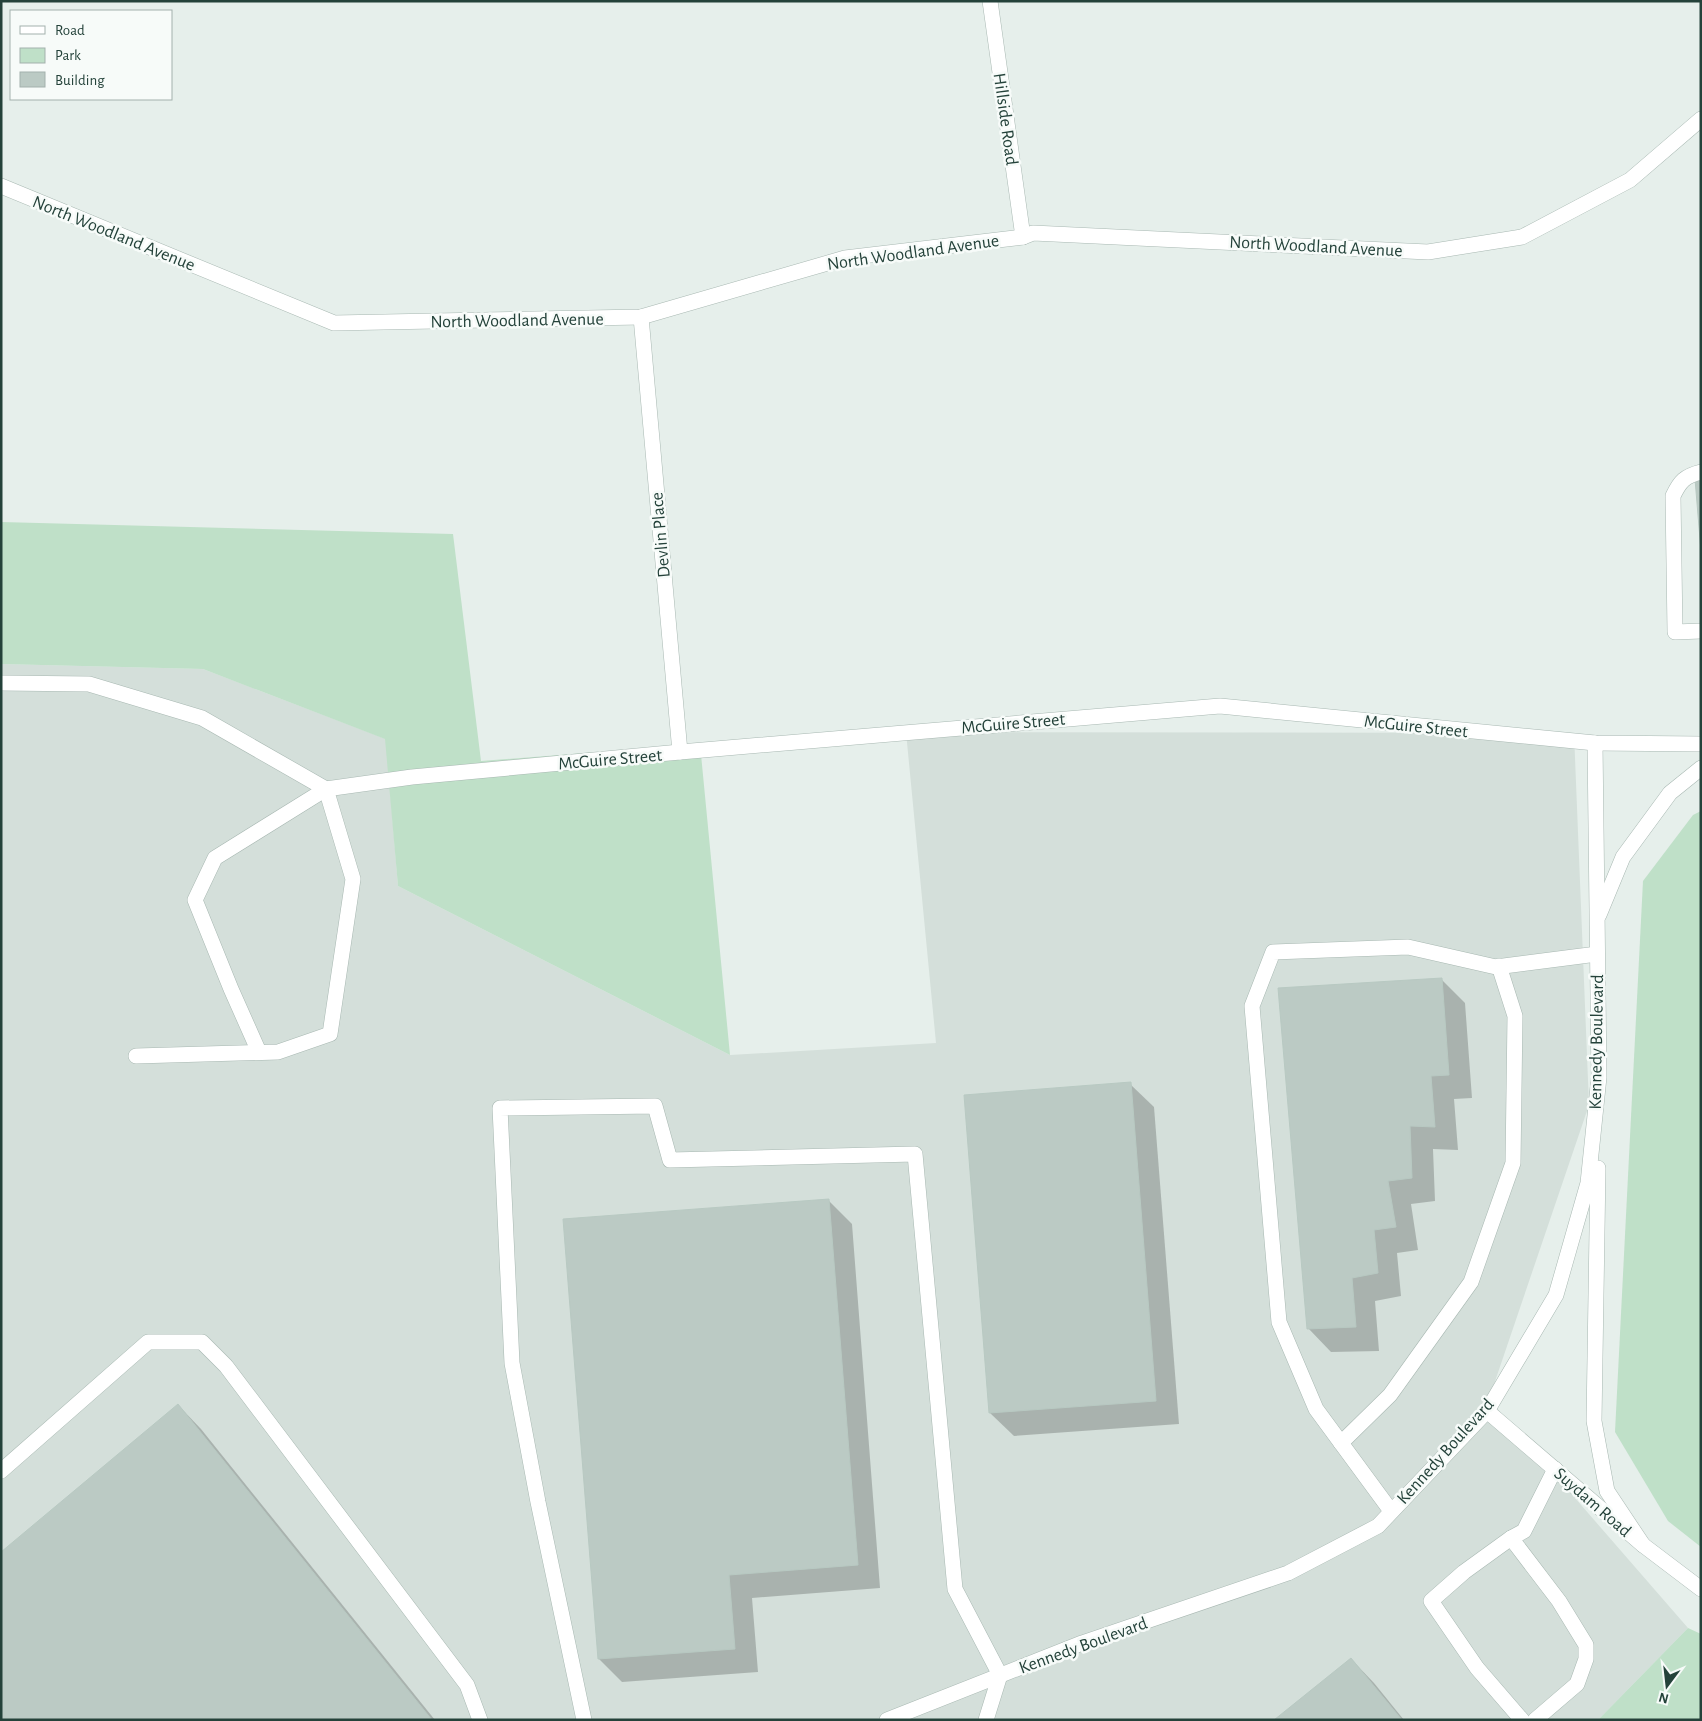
<svg xmlns="http://www.w3.org/2000/svg" width="1702" height="1721" font-family="'Alegreya Sans',sans-serif">
<style>
.built{fill:#d4dfda}
.green{fill:#bfe0c8}
.shadow{fill:#0003}
.building{fill:#bbcac4;stroke:#b8c9c2}
.lines{fill:none;stroke-linecap:round;stroke-linejoin:round}
.minor-casing{stroke:#a8b8b2;stroke-width:16}
.minor{stroke:#fff;stroke-width:15}
.labels{text-anchor:middle;stroke-width:5;stroke-linejoin:round;paint-order:stroke}
.street-label{font-size:18px;fill:#24423a;stroke:#f7fbf9}
</style>
<rect width="100%" height="100%" fill="#e6efeb"/>
<path class="built" d="M1,664l202,5 183,70 12,147 332,169 206,-12 -30,-311 668,1 15,372 -100,294 199,229 -90,92h-1597z"/>
<g class="green">
<path d="M1,522l452,12 28,227 219,-17 30,311 -332,-169 -13,-147 -182,-70 -202,-5z"/>
<path d="M1701,811v736l-33,-26 -53,-89 28,-551 50,-66z"/>
<path d="M1688,1628l13,6v86h-103z"/>
</g>
<g class="shadow">
<path d="M1441,979l24,24 7,95 -18,1 4,51 -25,-1 2,52 -24,3 7,46 -21,3 4,43 -26,5 4,50 -48,1 -23,-24z"/>
<path d="M1130,1084l24,23 25,317 -165,12 -24,-23z"/>
<path d="M828,1200l24,24 28,364 -128,10 6,74 -136,10 -23,-23z"/>
<path d="M178,1405l23,24 234,291h-431z"/>
<path d="M1351,1659l23,24 30,37h-128z"/>
</g>
<g class="building">
<path d="M1701,478v73l-6,-72z"/>
<path d="M1442,978l7,97 -18,1 4,51 -25,-1 2,52 -24,3 8,46 -22,3 4,43 -26,5 4,49 -49,2 -29,-341z"/>
<path d="M1131,1082l25,319 -167,12 -25,-318z"/>
<path d="M829,1199l29,366 -129,10 6,74 -137,10 -35,-440z"/>
<path d="M178,1404l254,316h-429l-2,-2v-166z"/>
<path d="M1351,1658l51,62h-128z"/>
</g>
<g class="lines">
<g class="minor-casing">
<g id="minor">
<path d="M990,1l33,236"/>
<path d="M1,186l333,137 307,-6 204,-59 178,-21 10,-4 395,19 94,-15 108,-57 71,-61"/>
<path d="M641,317l39,435"/>
<path d="M1701,472c-16,4 -21,9 -28,24l2,136 26,-1"/>
<path d="M1,683l88,1 113,34 124,71 27,90 -23,155 -52,18 -142,4"/>
<path d="M1599,915l24,-58 47,-64 31,-25"/>
<path d="M259,1052l-28,-63 -36,-89 20,-42 111,-69 86,-12 268,-25 540,-46 375,37 106,1"/>
<path d="M1598,1168l-4,253 13,70 36,54"/>
<path d="M1487,1411l156,134 58,44"/>
<path d="M1341,1443l49,-48 81,-113 42,-119 2,-147 -16,-50"/>
<path d="M1,1471l147,-129h54l24,24 241,319 13,35"/>
<path d="M1391,1511l-75,-102 -37,-87 -27,-316 21,-54 135,-5 88,20 101,-13"/>
<path d="M1511,1538l48,63 27,44v14l-9,25 -42,36"/>
<path d="M584,1720l-46,-218 -26,-139 -12,-255 155,-2 15,54 245,-6 40,435 45,86 -14,45"/>
<path d="M887,1720l195,-77 206,-70 90,-47 109,-115 69,-116 32,-112 11,-106 -4,-334"/>
<path d="M1522,1720l-45,-52 -46,-67 33,-29 47,-34 13,-7 31,-62"/>
</g>
</g>
<use href="#minor" class="minor"/>
</g>
<g class="labels">
<g class="street-label">
<text transform="translate(1006 119) rotate(82)" y="6">Hillside Road</text>
<text transform="translate(114 233) rotate(22)" y="6">North Woodland Avenue</text>
<text transform="translate(1316 246) rotate(3)" y="6">North Woodland Avenue</text>
<text transform="translate(913 252) rotate(-8)" y="6">North Woodland Avenue</text>
<text transform="translate(517 320) rotate(-1)" y="6">North Woodland Avenue</text>
<text transform="translate(660 535) rotate(-95)" y="6">Devlin Place</text>
<text transform="translate(1013 723) rotate(-5)" y="6">McGuire Street</text>
<text transform="translate(1416 726) rotate(6)" y="6">McGuire Street</text>
<text transform="translate(610 759) rotate(-5)" y="6">McGuire Street</text>
<text transform="translate(1596 1042) rotate(-89)" y="6">Kennedy Boulevard</text>
<text transform="translate(1445 1451) rotate(-48)" y="6">Kennedy Boulevard</text>
<text transform="translate(1593 1502) rotate(41)" y="6">Suydam Road</text>
<text transform="translate(1083 1645) rotate(-20)" y="6">Kennedy Boulevard</text>
</g>
</g>
<rect width="1702" height="1721" fill="none" stroke="#24423a" stroke-width="5"/>
<rect x="10" y="10" width="162" height="90" fill="#f7fbf9" stroke="#a3b1ad"/>
<rect x="20" y="26" width="25" height="8" fill="#ffffff" stroke="#a3b1ad"/>
<text x="55" y="35" font-size="15" fill="#24423a">Road</text>
<rect x="20" y="48" width="25" height="15" fill="#bfe0c8" stroke="#a3b1ad"/>
<text x="55" y="60" font-size="15" fill="#24423a">Park</text>
<rect x="20" y="72" width="25" height="15" fill="#bbcac4" stroke="#a3b1ad"/>
<text x="55" y="85" font-size="15" fill="#24423a">Building</text>
<g transform="translate(1667 1686) rotate(195)" stroke="#f7fbf9" stroke-width="4" paint-order="stroke">
<path d="M0-4L9 19L0 12L-9 19Z" fill="#24423a"/>
<text y="-8" font-size="14" font-weight="bold" text-anchor="middle" fill="#24423a">N</text>
</g>
</svg>
